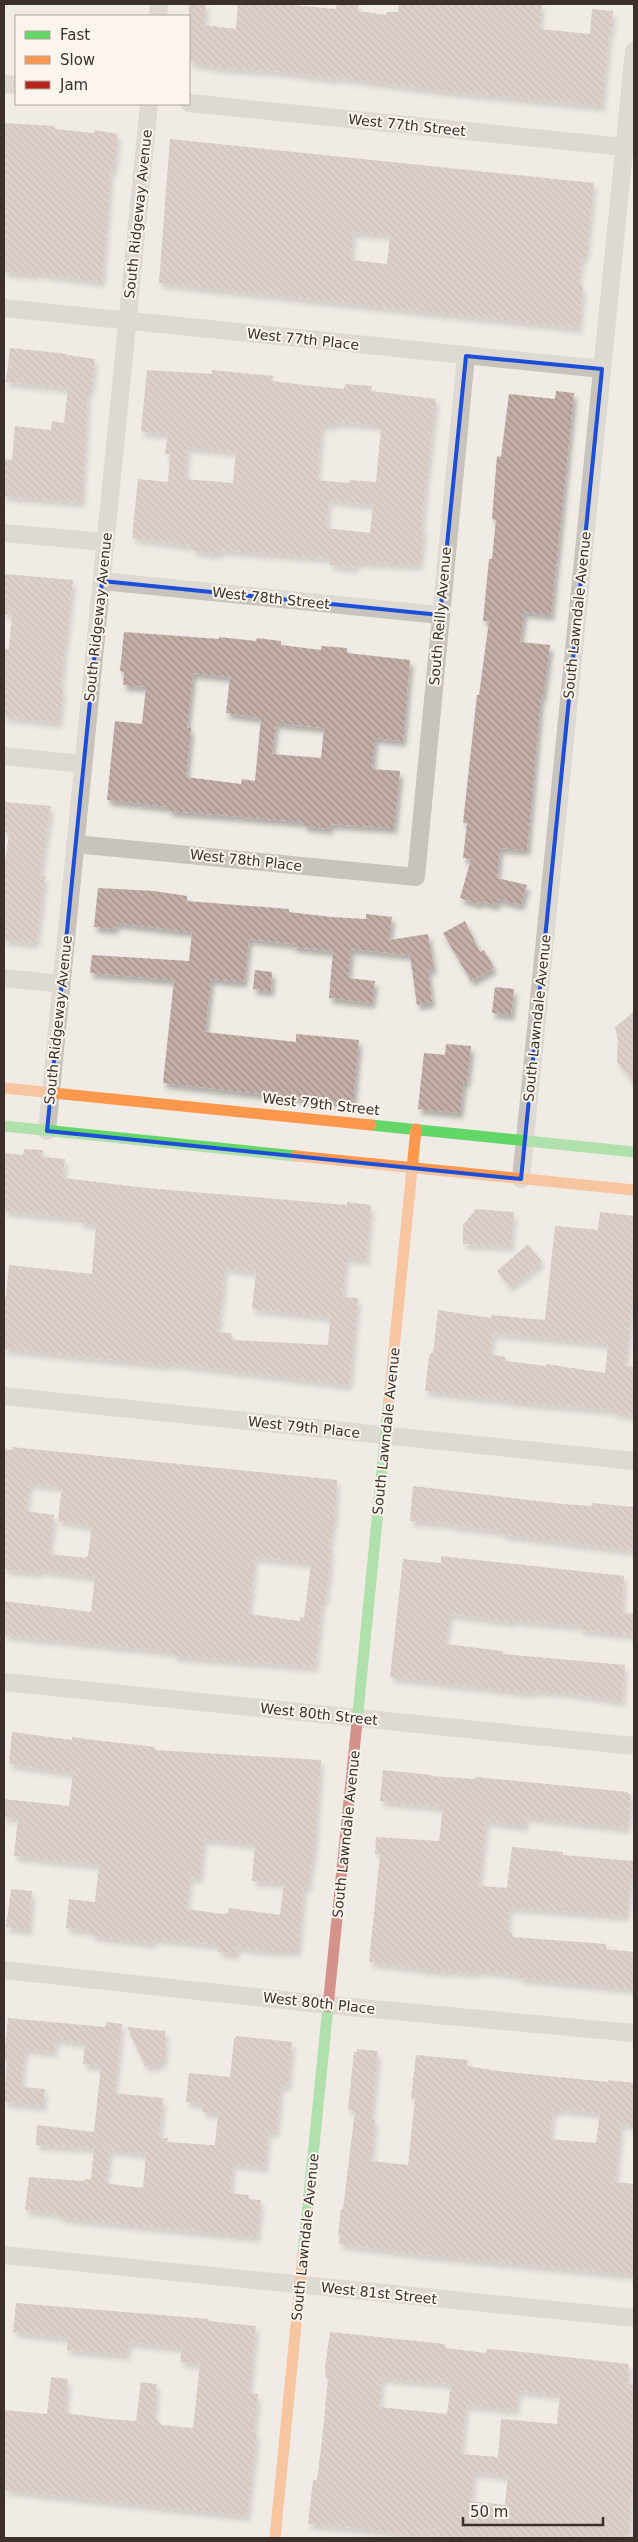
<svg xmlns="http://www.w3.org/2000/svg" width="638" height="2542" font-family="'DejaVu Sans',sans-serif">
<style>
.building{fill:url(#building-back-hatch);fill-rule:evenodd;filter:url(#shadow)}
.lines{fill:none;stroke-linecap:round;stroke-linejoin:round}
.street{stroke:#c9c3be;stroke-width:18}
.fast{stroke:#63d668;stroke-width:11}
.slow{stroke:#ff974d;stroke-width:11}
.jam{stroke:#b3261e;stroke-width:11}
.marked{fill:none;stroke:#1d4ed8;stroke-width:4;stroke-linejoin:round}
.labels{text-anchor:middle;stroke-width:4;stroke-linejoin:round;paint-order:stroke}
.street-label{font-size:14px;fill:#3b302b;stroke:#fbf5ee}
</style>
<defs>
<pattern id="building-back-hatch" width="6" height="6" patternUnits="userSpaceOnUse" patternTransform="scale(1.25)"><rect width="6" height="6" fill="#c3afa7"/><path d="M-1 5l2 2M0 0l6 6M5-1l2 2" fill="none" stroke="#a08f88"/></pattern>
<filter id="shadow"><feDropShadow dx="3" dy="5.5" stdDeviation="2.5" flood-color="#0004"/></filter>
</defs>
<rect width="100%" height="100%" fill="#f0ebe5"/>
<g class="building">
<path d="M189,4h17l-2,21 32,4 2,-25h44l54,5 1,-5h21v7l28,4 1,-3h11l1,-8h143l-3,25 51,5 2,-25 21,2 -2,22h-2l-7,73 -149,-14 -118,-15v2l-50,-7 -71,-5 -25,-5z"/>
<path d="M4,123l50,3 1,3 39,4 1,-3 23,4 -4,36 -3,-1 -9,113 -67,-9v2l-31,-3z"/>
<path d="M170,139l424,44 -8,73h-4l-4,28 5,1 -4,43 -420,-45zM353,232l37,3 -3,29 -36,-4z"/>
<path d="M10,348l57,6v1l28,4 -4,32h-3l-6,111 -78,-6v-37l8,1 3,-34 36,4 1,-9 12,2 4,-35 -62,-6z"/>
<path d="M147,370l65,4v-4l61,6 -1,5 32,4 40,4 1,-5 27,2 -1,5 65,8 -15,129 3,1 -4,36 -64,-3 -1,6 -25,-3v-7l-111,-8v4l-26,-3 1,-5 -62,-8 6,-59 30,3 2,-28h-5l3,-20 -27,-2zM334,422l44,3v4h3l-5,53 -26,-2 -1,3 -32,-3 5,-56 11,1zM188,447l48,5 -3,31 -48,-4zM329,500l44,5 -3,28 -44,-5z"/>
<path d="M556,391l18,2 -23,222 -27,-3 -4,30 30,3 -7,52 -2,-1 -14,154 -27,-2 -3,30 30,7 -6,20 -23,-6 -2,6 -16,-4 -1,3 -19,-6 11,-39 -8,-1 4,-35h-4l14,-128h2l10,-74h-6l6,-62h3l4,-39 -4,-1 5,-63 4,1 8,-63 46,5z"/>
<path d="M4,574l69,6 -13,109h3l-4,34 -55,-6v-68h5l3,-34 -8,-1z"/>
<path d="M124,632l95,7v-2l37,4 1,-3 24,3v4l40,5v-4l26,2v5l63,7 -7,81 -28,-3 -3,31 28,2 -6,57 -64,-4v5l-26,-3v-4l-135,-11v-4l-62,-7 8,-79 27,3 4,-37 -23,-2 1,-13 -4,-1zM193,673l37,4 -4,36 35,5 -6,63 -13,-2 -1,5 -55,-7 5,-49h-4zM276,723l48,5 -3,30 -49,-4z"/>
<path d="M4,802l47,4 -11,69 5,1 -7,53 -1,12h-3l-1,2 -29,-3v-69l5,-38 -5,-1z"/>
<path d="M98,888l56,3 33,5v5l102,8v3l42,5 35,2v-5l26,3 -3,23 39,-6 6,35h-6l4,33 -15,3 -7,-50 -59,-6 -3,29 27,3 -3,22 -43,-5 4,-47 -40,-4 1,-3 -45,-5 -5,43 -33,-3 -6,53 91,10v-8l63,6 -6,64 -190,-21 11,-103 -84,-7 2,-18 97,6 3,-29 -76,-9 -1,6 -21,-2z"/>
<path d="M465,921l15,31 4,-2 10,18 -23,13 -28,-48z"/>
<path d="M255,970l17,2 -1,19 -18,-2z"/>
<path d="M495,987l19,2 -3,26 -19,-2z"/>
<path d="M634,1012v72l-17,-22 1,-22 -3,-13z"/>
<path d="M446,1044l25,2 -4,36 -3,-1 -4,32 -42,-4 6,-56 21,2z"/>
<path d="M24,1149l19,1 -1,7 23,2 -2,19 83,10 201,17v-3l24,3 -5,55 -20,-2 -3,39 15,1 -9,87 -182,-22v2l-163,-16v-52h2l3,-32 83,9 4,-49 -15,-2v-4l-77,-8v-58l19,2zM225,1268l31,4 -4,37 78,8 -2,28 -95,-5 -2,-7 -13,-1z"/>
<path d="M476,1209l38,3 -3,34 -48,-2v-19z"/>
<path d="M600,1212l34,4v90h-2l-7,60 9,1v48l-21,-2v-3l-85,-7 -103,-12 4,-34 2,-4h2l5,-43 53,8 1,-3 53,5 10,-94 43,4zM493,1333l115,11 -3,29 -59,-9v2l-41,-5v-4l-15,-3z"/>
<path d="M528,1244l14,18 -32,25 -13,-16z"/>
<path d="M12,1447l325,33 -2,34 -6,33h2l-1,17 -5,37h-3l-7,66 -142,-11 1,-4 -170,-17v-34l87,11 4,-35 -55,-7 -1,3 -35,-4v-120l8,1zM30,1483l32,4 -4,34 34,5 -4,30 -3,2 -36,-4 5,-39 -28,-4zM255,1557l56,6 -7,55 -4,-1v4l-51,-7z"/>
<path d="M413,1486l149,18 30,2v-3l42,4v44l-133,-17 1,-3 -49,-5v-2l-43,-3z"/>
<path d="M441,1556l183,20 -2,37 12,1v21l-54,-5 1,-4 -69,-6v2l-62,-8 -5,30 58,7v3l122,11 -3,36 -60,-9 -30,-1v2l-142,-16 13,-118 38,4z"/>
<path d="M12,1732l60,8v-3l22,3 61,7v3l166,10 -7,90 -6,37 -4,-1 -6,65h-29l-32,-4 -1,7 -18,-2 1,-7 -65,-7 -1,5 -61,-7v-5l-26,-3 3,-29 26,3 4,-37 -85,-9 4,-38 -14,-1v-18l65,7 4,-33 -64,-9zM204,1839l51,5 -3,37 32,2 -4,32 -51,-7 -1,5 -6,1 -35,-5 3,-32 10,1z"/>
<path d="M383,1770l48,5v1l44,3v-2l153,15v2h3l-4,34 -101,-11 -1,9 -39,-5 -7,65 28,2 5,-41 51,5v3l71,6v18l-3,-1 -5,38 -116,-9 -3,24 5,1v5l94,7v5l28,3v37l-115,-11 1,-3 -43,-5v3l-29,-3 -1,2 -78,-10 11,-108h-5l1,-17 63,4 4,-34 -63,-6z"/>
<path d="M11,1889l21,2 -3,39 -23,-3z"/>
<path d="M8,2018l97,9 1,-5 16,2 -8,69 49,5 -4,40h9l-1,4 45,3h3l3,-31 -16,-2 1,-8 -17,-2 3,-29 41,4 4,-38 3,-3 55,6 -4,44 -7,-1 -5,47 -8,-1 -3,36 -32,-3 -3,29 19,2v4l12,1 -4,37 -176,-17 -22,-3v-3l-34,-4 4,-33 55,4 1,-2h6l3,-31 -58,-3 1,-20 57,7 7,-66 -18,-2 2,-21 -30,-4 -1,13 -29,-3 -4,38 24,2 -2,17 -39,-4 3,-41 -3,-1v-4zM110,2150l36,4 -3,34 -38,-5z"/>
<path d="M127,2027l38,4v27l-7,7 -13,1z"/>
<path d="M357,2049l21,2 -7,69h4l-4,41 37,4 7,-66 -4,-1 5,-43 52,5 -1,6 31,5 110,11v-2l26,3v42l-13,-2 -6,59 19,2v91l-209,-20 -86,-11 1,-9h-2l3,-26h2l12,-98 -7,-1 6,-58h3zM559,2109l41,4 -4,30 -46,-4 3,-28h6z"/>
<path d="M16,2303l193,16v2l47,5 -7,67 9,1 -5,39h4l-10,83 -243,-26v-80l43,4 4,-37 17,2 -3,34 44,6 27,2 5,-39 16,2 -3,33 8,8 31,3 7,-64 -20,-2 2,-14 -53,-6 -2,13 -60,-5 1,-12 -55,-6z"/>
<path d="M330,2332l115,12v4l41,5 1,-4 26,2 116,13 -2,20 7,1v80l-6,73h-165l-43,-4v3l-51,-8 -61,-5 5,-44h4l5,-40 6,-61 -2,-1 -1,-11zM382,2378l69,6 -4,30 -68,-7zM524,2391l36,4 -3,29 -56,-5 -3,38 -37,-3 5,-49 50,5 2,-18zM474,2472l34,4 -3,29 -34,-4z"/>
</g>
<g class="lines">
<g class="street">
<path d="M158,16l1,-12"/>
<path d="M4,84l12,1"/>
<path d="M189,103l436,44"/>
<path d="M4,308l598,61"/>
<path d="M4,533l101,9"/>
<path d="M102,581l338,34"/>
<path d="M4,756l79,8"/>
<path d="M75,844l341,33 50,-521"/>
<path d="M4,978l57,6"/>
<path d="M47,1131l102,-1027"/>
<path d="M521,1179l113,-1128"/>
<path d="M4,1396l630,65"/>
<path d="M4,1682l630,64"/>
<path d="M4,1970l325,35 305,28"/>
<path d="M4,2255l630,63"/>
</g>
<g class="fast">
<path d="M371,1125l263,27"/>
<path d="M4,1126l292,30"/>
<path d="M357,1722l32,-323"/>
<path d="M303,2254l25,-247"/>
</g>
<g class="slow">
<path d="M4,1088l367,37"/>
<path d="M296,1156l338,34"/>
<path d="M389,1399l27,-270"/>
<path d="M275,2538l28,-284"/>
</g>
<path class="jam" d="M328,2007l29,-285"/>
</g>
<path d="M0 0H638V2542H0ZM466,356l136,13 -81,810 -474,-48 55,-550 338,34z" fill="#f0ebe5" fill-opacity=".55" fill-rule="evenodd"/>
<path class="marked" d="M466,356l136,13 -81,810 -474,-48 55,-550 338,34z"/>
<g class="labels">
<g class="street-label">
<text transform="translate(407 125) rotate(6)" y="5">West 77th Street</text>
<text transform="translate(138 214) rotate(-84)" y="5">South Ridgeway Avenue</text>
<text transform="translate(303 339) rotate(6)" y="5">West 77th Place</text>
<text transform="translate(271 598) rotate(6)" y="5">West 78th Street</text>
<text transform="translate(577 615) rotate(-84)" y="5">South Lawndale Avenue</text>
<text transform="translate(440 616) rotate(-85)" y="5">South Reilly Avenue</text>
<text transform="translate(98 617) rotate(-84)" y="5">South Ridgeway Avenue</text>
<text transform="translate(246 860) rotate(6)" y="5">West 78th Place</text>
<text transform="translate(537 1018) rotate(-84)" y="5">South Lawndale Avenue</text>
<text transform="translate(58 1020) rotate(-84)" y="5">South Ridgeway Avenue</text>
<text transform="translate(321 1104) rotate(6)" y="5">West 79th Street</text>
<text transform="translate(304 1427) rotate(6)" y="5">West 79th Place</text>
<text transform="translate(386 1431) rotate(-84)" y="5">South Lawndale Avenue</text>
<text transform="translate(319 1714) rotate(6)" y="5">West 80th Street</text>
<text transform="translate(346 1834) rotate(-84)" y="5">South Lawndale Avenue</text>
<text transform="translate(319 2003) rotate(6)" y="5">West 80th Place</text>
<text transform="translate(305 2237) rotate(-84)" y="5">South Lawndale Avenue</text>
<text transform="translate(379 2293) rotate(6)" y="5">West 81st Street</text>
</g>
</g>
<rect width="638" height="2542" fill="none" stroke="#3b302b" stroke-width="10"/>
<rect x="15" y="15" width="175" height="90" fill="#fbf5ee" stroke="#aea6a0"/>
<rect x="25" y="31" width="25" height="8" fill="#63d668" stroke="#aea6a0"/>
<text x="60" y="40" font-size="15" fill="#3b302b">Fast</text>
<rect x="25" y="56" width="25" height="8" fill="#ff974d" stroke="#aea6a0"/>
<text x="60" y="65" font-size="15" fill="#3b302b">Slow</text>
<rect x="25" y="81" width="25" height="8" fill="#b3261e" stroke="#aea6a0"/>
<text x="60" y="90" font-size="15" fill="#3b302b">Jam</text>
<path d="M463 2517v8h140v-8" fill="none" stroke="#3b302b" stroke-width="2.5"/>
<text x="470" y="2517" font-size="15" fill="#3b302b" stroke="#fbf5ee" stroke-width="4" paint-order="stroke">50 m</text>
</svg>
